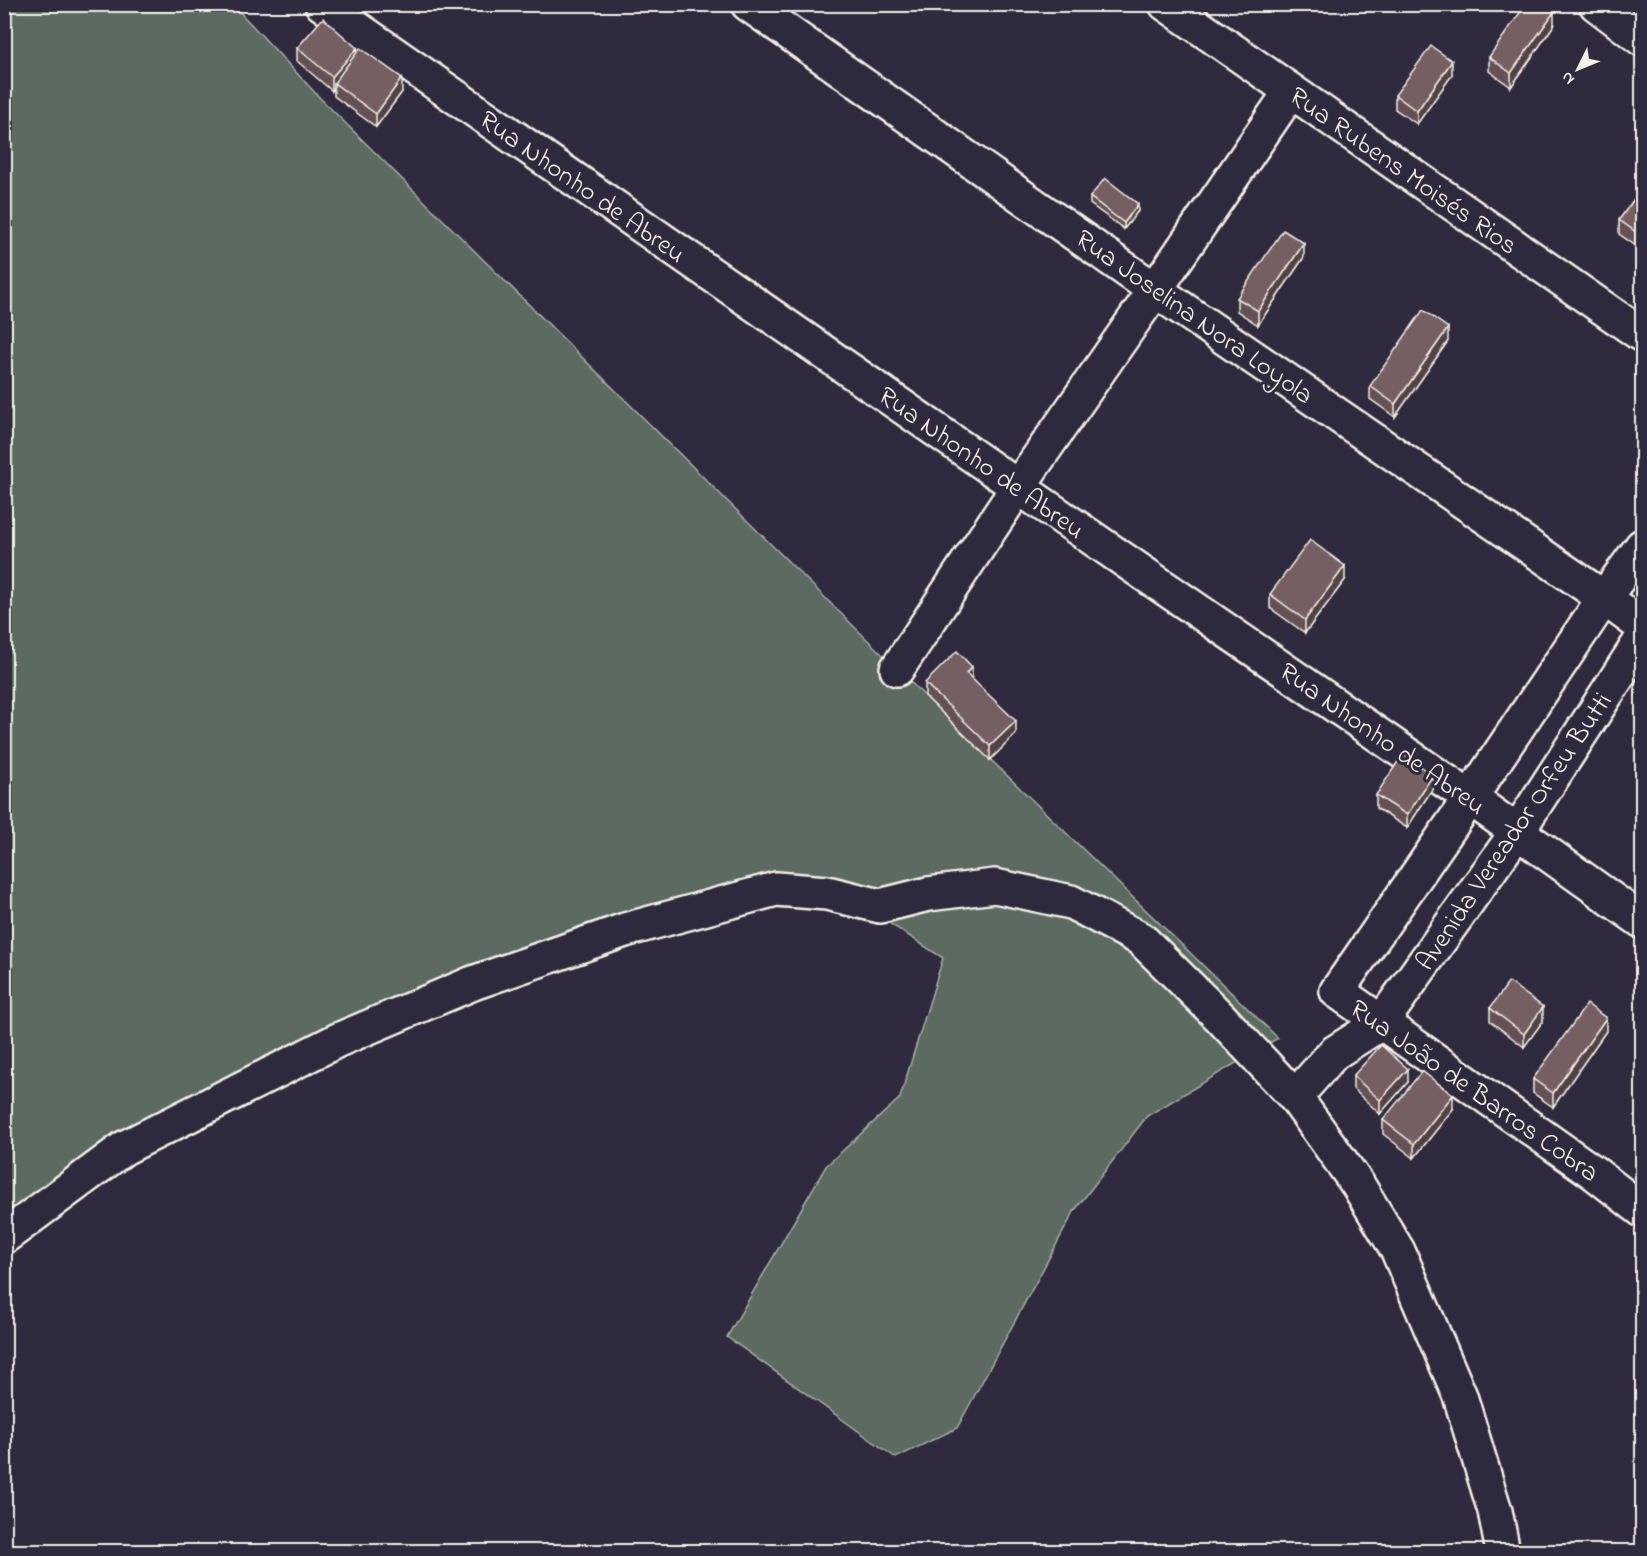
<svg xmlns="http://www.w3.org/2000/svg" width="1647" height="1556" font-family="'Indie Flower',sans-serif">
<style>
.green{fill:#5b6b62;stroke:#a8aea5;stroke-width:1.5}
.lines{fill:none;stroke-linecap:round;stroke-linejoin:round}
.minor-casing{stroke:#f4f1e8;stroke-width:38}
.minor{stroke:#2f2a3d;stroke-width:33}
.wall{fill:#655155;stroke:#f4f1e8;stroke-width:1.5}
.shaded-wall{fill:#524245;stroke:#f4f1e8;stroke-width:1.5}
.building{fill:#755e63;stroke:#f4f1e8;stroke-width:1.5}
.labels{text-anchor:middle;stroke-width:6;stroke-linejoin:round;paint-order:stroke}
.street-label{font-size:27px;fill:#f4f1e8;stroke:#2f2a3d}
</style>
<rect width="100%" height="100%" fill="#2f2a3d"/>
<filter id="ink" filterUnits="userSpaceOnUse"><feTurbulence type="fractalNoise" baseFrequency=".0167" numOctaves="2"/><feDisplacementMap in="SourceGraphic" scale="12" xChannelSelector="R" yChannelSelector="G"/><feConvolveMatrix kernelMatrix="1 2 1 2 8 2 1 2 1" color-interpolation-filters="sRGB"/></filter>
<g filter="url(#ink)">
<path class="green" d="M5,5h228l87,93 577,571 381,369 -131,78 -72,94 -118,218 -61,30 -169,-121 99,-171 74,-68 43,-140 -63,-41 -102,-19 -291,89 -358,174 -104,78 -20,22z"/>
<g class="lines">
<g class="minor-casing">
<g id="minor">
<path d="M322,4l696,483 452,311 172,123"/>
<path d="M748,4l407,286 449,308 38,28"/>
<path d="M1166,4l476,331"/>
<path d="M1596,4l46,35"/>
<path d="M897,669l121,-182 137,-197 136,-199"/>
<path d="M1337,991l133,-193 134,-200 38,-52"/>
<path d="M1337,991l256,181 49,38"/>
<path d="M1295,1097l63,88 40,66 62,145 35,115 8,41"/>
<path d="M4,1237l120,-89 214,-108 135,-57 152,-53 151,-41 51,4 53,13 48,-12 67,-8 76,16 70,37 79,78 75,80 39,-44 47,-30 136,-191 125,-193"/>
</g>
</g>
<use href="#minor" class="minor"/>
</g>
<g class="wall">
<path d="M1554,25l-43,62 -22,-16v-14z"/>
<path d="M297,48l60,3 45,41 -26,35 -42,-31v-8l-2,3 -35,-30z"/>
<path d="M1452,75l-35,49 -22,-15v-14z"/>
<path d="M1642,188v48l-6,10 -17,-12v-14z"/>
<path d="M1090,197l48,14 -14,18 -34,-25z"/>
<path d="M1304,257l-46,68 -21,-14v-13z"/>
<path d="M1448,341l-53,76 -25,-18v-13z"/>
<path d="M1345,580l-40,53 -35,-25v-14z"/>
<path d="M972,679l44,55 -26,26 -65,-64v-13z"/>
<path d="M1433,788l-26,40 -31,-20v-13z"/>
<path d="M1490,1008l53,13 -19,26 -34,-26z"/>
<path d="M1606,1031l-53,76 -20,-14v-14z"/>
<path d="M1353,1076l55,6 -28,32 -27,-25z"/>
<path d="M1453,1109l-39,49 -31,-24v-14z"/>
</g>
<g class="shaded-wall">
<path d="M1554,12v13l-43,62v-14z"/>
<path d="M357,48v13l-23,22v5l-2,3v-14z"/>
<path d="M1452,61v14l-35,49v-13z"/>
<path d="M402,78v14l-26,35v-13z"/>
<path d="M1138,204v7l-14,18v-6z"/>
<path d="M1642,223v13l-6,10v-14z"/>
<path d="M1304,243v14l-46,68v-14z"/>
<path d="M1448,328v13l-53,76v-13z"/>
<path d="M1345,566v14l-40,53v-13z"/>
<path d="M972,667v13l-6,-7z"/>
<path d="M1016,721v13l-26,26v-14z"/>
<path d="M1433,775v13l-26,40v-13z"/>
<path d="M1543,1007v14l-19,26v-13z"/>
<path d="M1606,1018v13l-53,76v-14z"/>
<path d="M1408,1069v13l-28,32v-14z"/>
<path d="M1453,1095v14l-39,49v-14z"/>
</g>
<g class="building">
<path d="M1526,4h18l10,8 -43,61 -22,-16z"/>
<path d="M323,18l34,30 -25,29 -35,-29z"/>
<path d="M1431,46l21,15 -35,50 -22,-16z"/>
<path d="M360,48l42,30 -26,36 -42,-31z"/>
<path d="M1105,178l33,26 -14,19 -34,-26z"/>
<path d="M1642,188v35l-6,9 -17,-12z"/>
<path d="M1283,230l21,13 -46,68 -21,-13z"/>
<path d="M1423,310l25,18 -53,76 -25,-18z"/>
<path d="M1310,540l35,26 -40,54 -35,-26z"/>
<path d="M957,651l15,16 -6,6 50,48 -26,25 -65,-63z"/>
<path d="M1403,754l30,21 -26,40 -31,-20z"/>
<path d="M1509,982l34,25 -19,27 -34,-26z"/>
<path d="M1587,1004l19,14 -53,75 -20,-14z"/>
<path d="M1381,1045l27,24 -28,31 -27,-24z"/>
<path d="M1422,1071l31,24 -39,49 -31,-24z"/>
</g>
</g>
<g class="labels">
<g class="street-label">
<text transform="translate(1404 170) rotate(35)" y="9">Rua Rubens Moisés Rios</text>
<text transform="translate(583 186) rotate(35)" y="9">Rua Nhonho de Abreu</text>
<text transform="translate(1195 316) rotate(35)" y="9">Rua Joselina Nora Loyola</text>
<text transform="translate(982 462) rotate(35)" y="9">Rua Nhonho de Abreu</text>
<text transform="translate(1383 738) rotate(35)" y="9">Rua Nhonho de Abreu</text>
<text transform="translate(1513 831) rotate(-56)" y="9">Avenida Vereador Orfeu Butti</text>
<text transform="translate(1475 1090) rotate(35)" y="9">Rua João de Barros Cobra</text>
</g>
</g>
<rect width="1647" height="1556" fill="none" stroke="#2f2a3d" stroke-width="24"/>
<rect x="12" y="12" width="1623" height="1532" fill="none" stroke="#f4f1e8" stroke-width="2" filter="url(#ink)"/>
<g transform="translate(1578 69) rotate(227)" stroke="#2f2a3d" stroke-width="4.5" paint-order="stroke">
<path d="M0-4.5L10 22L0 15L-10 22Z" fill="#f4f1e8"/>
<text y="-9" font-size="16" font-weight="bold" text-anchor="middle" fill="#f4f1e8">N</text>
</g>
</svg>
